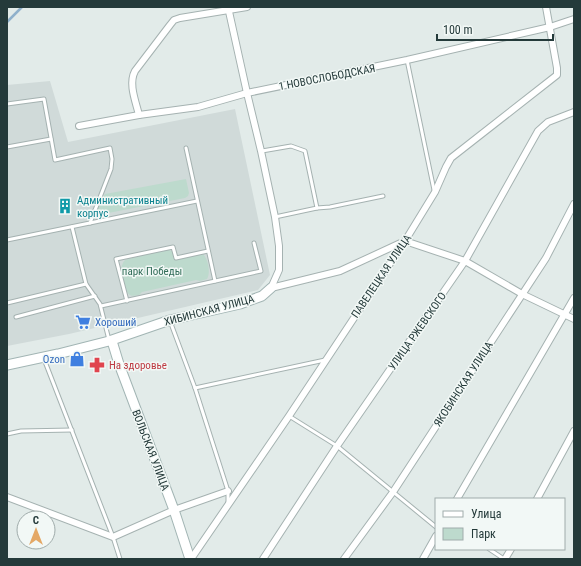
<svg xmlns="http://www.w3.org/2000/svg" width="581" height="566" font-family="'Roboto Condensed',sans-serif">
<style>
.built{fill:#d0dad9}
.green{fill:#bddacd}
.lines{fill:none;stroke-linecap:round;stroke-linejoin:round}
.stream{stroke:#8fb1cb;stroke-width:2.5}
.lane-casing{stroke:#a5b2b1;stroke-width:5}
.street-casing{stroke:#a5b2b1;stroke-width:8}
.secondary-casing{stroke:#a2b5b4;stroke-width:11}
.lane{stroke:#fff;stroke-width:3}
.street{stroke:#fff;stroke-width:6}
.secondary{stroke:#fff;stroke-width:9}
.labels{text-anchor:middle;stroke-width:3;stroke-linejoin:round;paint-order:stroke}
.street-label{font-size:11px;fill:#243a3a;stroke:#f2f8f6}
.culture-label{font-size:11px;fill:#0d838f;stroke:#f2f8f6;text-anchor:start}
.park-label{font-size:11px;fill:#326d59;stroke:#f2f8f6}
.shop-label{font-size:11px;fill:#366cbe;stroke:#f2f8f6;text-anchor:start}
.health-label{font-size:11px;fill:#be3a42;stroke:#f2f8f6;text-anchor:start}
</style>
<rect width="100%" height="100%" fill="#e2ebe9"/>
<path class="built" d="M50,81l18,61 167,-33 35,166 -12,15 -189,44 -62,12v-261z"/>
<g class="green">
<path d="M186,179l3,14 -1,3 -3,2 -87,17 -3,-2 10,-19z"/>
<path d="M166,249l6,2 4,8 27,-5c5,5 8,18 4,25l-7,2 -4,-1 -54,12 -3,3c-5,1 -9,2 -12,-3 -3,-10 -10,-23 -2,-32z"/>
</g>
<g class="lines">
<path class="stream" d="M7,22l15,-15"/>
<g class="lane-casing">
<g id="lane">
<path d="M407,60l27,130"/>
<path d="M7,104l37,-5 11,61 55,-12 2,11 -1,10 -21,54"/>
<path d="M7,147l44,-8"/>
<path d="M186,148l29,133"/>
<path d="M262,151l29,-5 14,5 12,57 -42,9"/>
<path d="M317,208l13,-1 53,-11"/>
<path d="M72,227l14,57 14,20 9,36"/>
<path d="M7,240l190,-39"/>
<path d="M127,301l-11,-42 57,-12 3,11 32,-7"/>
<path d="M7,303l79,-19"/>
<path d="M101,306l160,-35 -7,-28"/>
<path d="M16,317l79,-21"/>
<path d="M170,321l25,67 33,103v11"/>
<path d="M44,359l69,178 7,22"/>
<path d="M195,388l130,-28"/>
<path d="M289,416l48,30 99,81"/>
<path d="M7,434l14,-3 51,-1"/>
<path d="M489,549l15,10"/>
</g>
</g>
<g class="street-casing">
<g id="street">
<path d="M228,7l19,86 14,58 14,66 4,29v24l-8,18"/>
<path d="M139,115c-3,-13 -11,-31 -4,-44l35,-46 4,-5 6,-2 67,-11"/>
<path d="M79,126l60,-11 59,-8 49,-14 160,-33 143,-33 24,-8"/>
<path d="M271,288l69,-17 65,-30 60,20 57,33 52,25"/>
<path d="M7,497l106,40 61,-27 54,-19"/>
<path d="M457,499l117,-201"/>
<path d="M537,499l37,-68"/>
<path d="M191,559l98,-143 116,-175 30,-49 11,-25 5,-9 106,-83v-7l-11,-61"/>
<path d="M263,559l74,-113 128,-185 73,-130 10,-9 26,-10"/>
<path d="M344,559l49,-67 153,-234 28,-54"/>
<path d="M423,559l13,-23"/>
<path d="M505,559l6,-10"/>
</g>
</g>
<g class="secondary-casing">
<g id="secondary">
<path d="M112,341l7,23 55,146 16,49"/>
<path d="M7,365l51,-11 51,-13 61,-21 70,-16 22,-8 9,-8"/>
</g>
</g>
<use href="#lane" class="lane"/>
<use href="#street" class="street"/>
<use href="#secondary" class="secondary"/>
</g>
<defs>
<g id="building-bare" transform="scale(1.2)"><path d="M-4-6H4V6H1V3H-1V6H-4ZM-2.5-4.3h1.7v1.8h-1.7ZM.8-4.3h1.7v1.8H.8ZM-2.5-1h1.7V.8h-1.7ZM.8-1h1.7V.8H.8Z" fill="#0f9aa8" stroke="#f2f8f6" stroke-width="2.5" paint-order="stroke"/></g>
<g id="supermarket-bare" transform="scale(1.2)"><path d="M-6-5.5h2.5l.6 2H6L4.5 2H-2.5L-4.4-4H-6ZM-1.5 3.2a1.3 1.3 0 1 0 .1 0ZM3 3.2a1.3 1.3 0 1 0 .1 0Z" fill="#3f7fe0" stroke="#f2f8f6" stroke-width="2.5" paint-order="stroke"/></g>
<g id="shop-bare" transform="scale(1.2)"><path d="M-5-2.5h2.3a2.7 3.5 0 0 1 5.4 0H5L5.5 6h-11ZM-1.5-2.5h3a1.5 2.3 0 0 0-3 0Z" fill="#3f7fe0" stroke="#f2f8f6" stroke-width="2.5" paint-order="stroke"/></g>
<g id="pharmacy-bare" transform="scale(1.2)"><path d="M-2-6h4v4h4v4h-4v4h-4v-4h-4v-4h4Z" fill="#e0444e" stroke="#f2f8f6" stroke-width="2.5" paint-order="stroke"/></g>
</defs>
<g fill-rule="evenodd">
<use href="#building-bare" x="65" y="206"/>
<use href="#supermarket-bare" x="83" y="322"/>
<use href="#shop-bare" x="77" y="359"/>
<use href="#pharmacy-bare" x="97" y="365"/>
</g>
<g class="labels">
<g class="street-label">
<text transform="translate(327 77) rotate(-11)" y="4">1 НОВОСЛОБОДСКАЯ</text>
<text transform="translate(381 276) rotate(-56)" y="4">ПАВЕЛЕЦКАЯ УЛИЦА</text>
<text transform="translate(209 310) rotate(-15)" y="4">ХИБИНСКАЯ УЛИЦА</text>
<text transform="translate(417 331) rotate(-55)" y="4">УЛИЦА РЖЕВСКОГО</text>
<text transform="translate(463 384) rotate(-57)" y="4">ЯКОБИНСКАЯ УЛИЦА</text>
<text transform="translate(151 450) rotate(69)" y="4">ВОЛЬСКАЯ УЛИЦА</text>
</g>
<g class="culture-label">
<text x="77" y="204">Административный<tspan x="77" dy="13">корпус</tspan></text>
</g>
<g class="park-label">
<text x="152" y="275">парк Победы</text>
</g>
<g class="shop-label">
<text x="95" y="326">Хороший</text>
<text x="65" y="363" text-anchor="end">Ozon</text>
</g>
<g class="health-label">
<text x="109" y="369">На здоровье</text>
</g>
</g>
<rect width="581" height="566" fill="none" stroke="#243a3a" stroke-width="16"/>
<rect x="435" y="498" width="130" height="52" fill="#f2f8f6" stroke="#a0acab"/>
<rect x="443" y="511" width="20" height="6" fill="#ffffff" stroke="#a0acab"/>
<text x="471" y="518" font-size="12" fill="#243a3a">Улица</text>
<rect x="443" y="528" width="20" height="12" fill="#bddacd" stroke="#a0acab"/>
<text x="471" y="538" font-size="12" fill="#243a3a">Парк</text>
<g transform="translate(36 530)"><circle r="19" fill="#f2f8f6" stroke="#a0acab"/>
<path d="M0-3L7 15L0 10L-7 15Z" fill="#e4a866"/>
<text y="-6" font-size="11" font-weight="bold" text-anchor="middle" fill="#243a3a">С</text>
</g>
<path d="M437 34v6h116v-6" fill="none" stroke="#243a3a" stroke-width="2"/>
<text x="443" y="34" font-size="12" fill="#243a3a" stroke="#f2f8f6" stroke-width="3" paint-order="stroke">100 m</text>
</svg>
